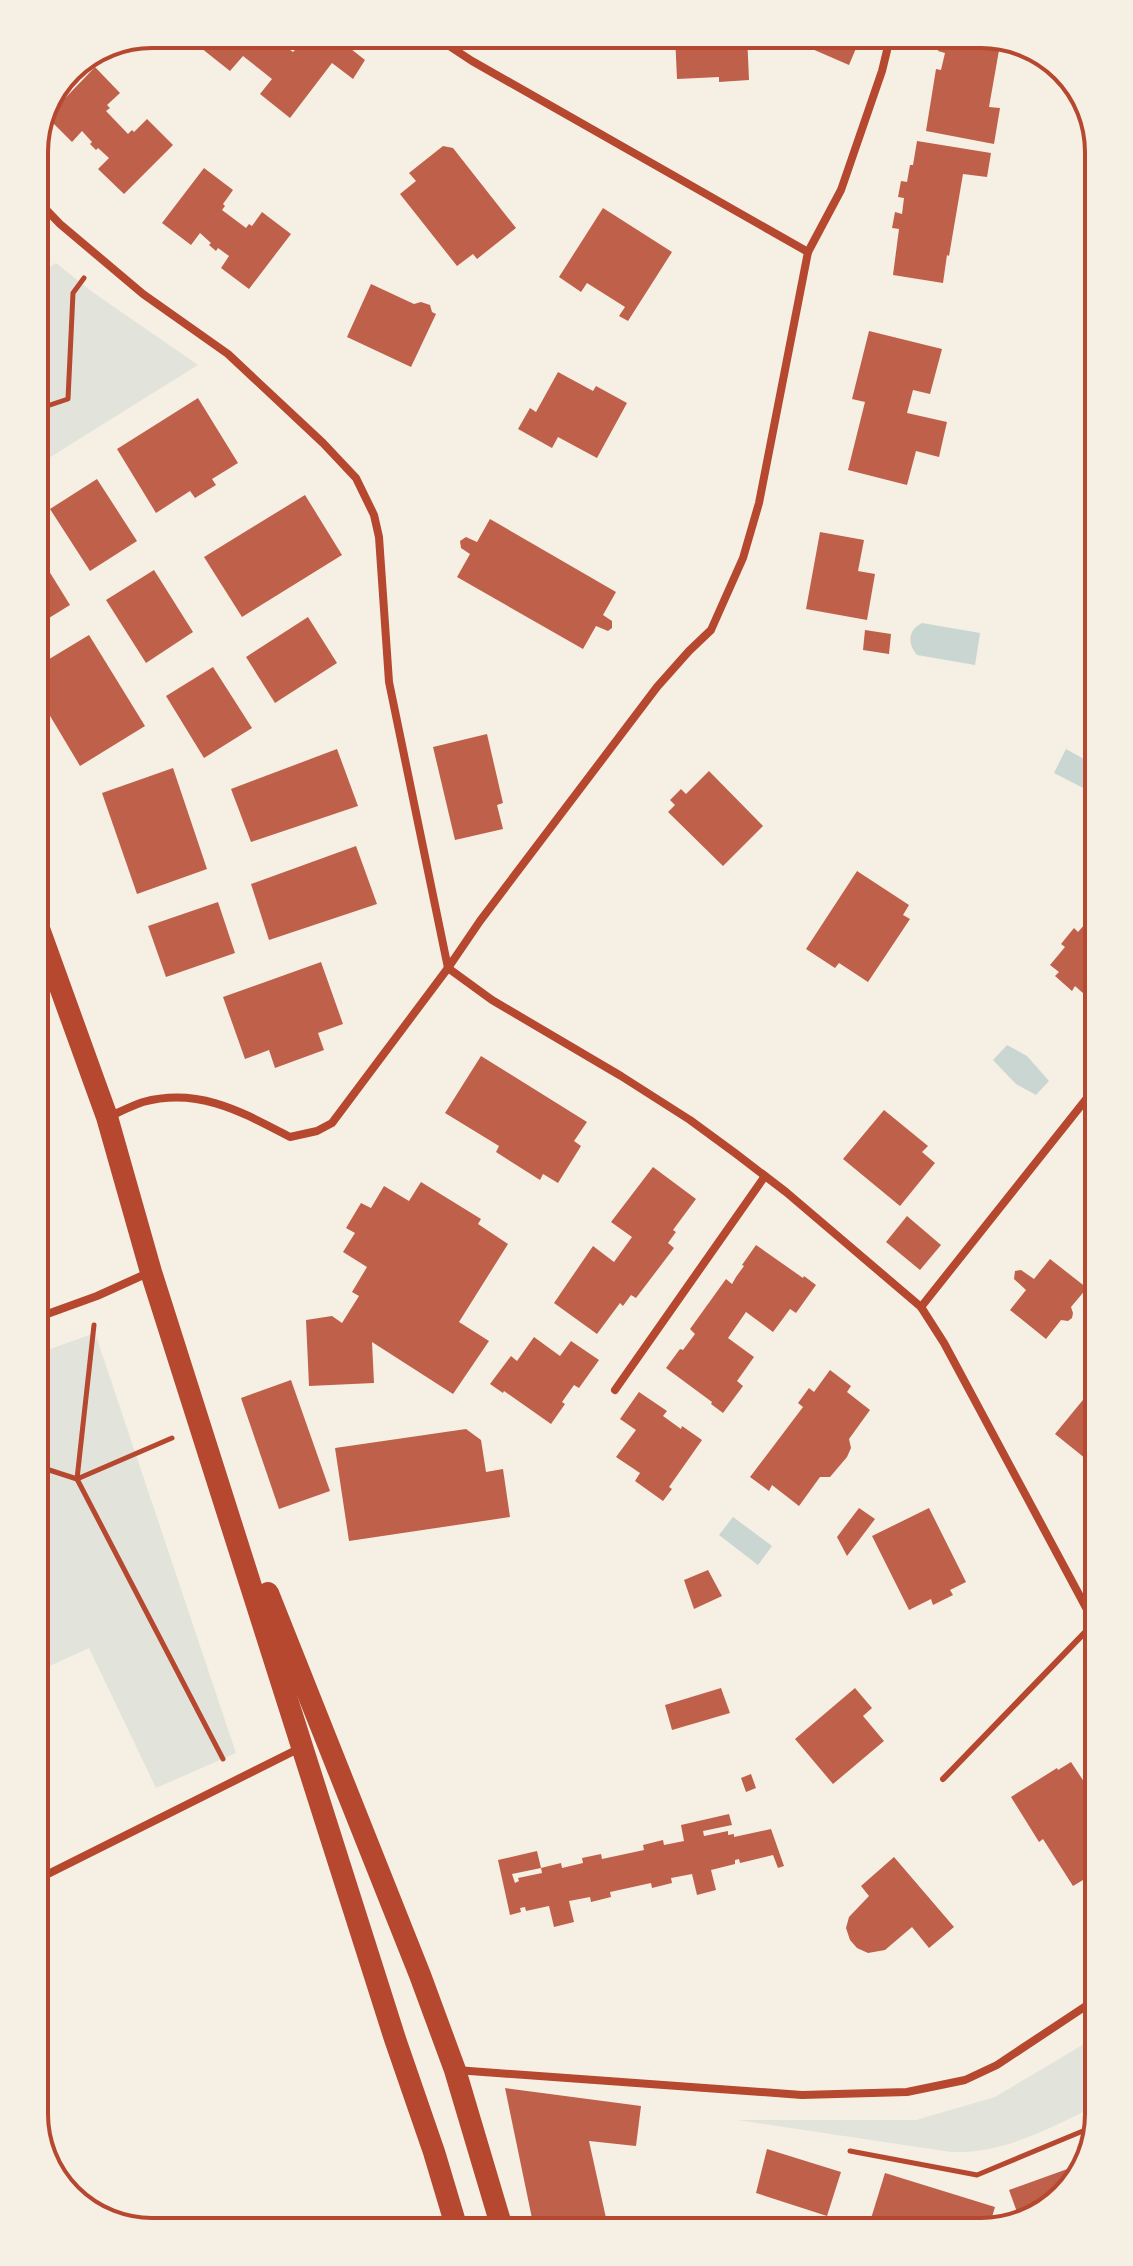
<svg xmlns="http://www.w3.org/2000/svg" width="1133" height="2266" font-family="'Crimson Pro',serif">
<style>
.green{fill:#e2e4dc}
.water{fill:#c9d6d2}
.building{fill:#bf614a;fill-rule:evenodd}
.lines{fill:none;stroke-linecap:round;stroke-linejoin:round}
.path{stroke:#b5482f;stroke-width:5}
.service{stroke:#b5482f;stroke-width:6}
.minor{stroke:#b5482f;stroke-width:8}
.trunk{stroke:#b5482f;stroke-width:22}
.rim{fill:none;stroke:#b5482f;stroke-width:4}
</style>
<rect width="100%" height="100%" fill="#f6efe4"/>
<g class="green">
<path d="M56,263l35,28 107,74 -162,101 -1,-188z"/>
<path d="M95,1333l141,420 -80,35 -67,-140 -48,22 -2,-317z"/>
<path d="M1099,2035v69c-47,23 -94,50 -148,48l-214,-32h179l79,-23z"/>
</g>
<g class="water">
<path d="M922,623l58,10 -5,32 -58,-10c-10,-12 -9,-25 5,-32z"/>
<path d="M1066,749l27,15v24l-2,4 -37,-19z"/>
<path d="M1007,1045l20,11 22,25 -13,14 -20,-11 -23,-24z"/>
<path d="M733,1517l39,29 -14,19 -39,-30z"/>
</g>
<g class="building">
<path d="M212,34h58l5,4 2,-2 7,5 -2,3 11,8 10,-11 11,8 11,-15h7l33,26 -12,19 -21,-16 -42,55 -30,-24 12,-15 -29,-23 -13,15 -29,-23z"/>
<path d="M747,34l2,46 -30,2v-5l-42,2 -2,-44z"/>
<path d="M791,34h71l-13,31 -60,-26z"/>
<path d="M943,34h46l12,5 -12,68 11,1 -6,36 -68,-13 10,-62 5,1 4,-17 -7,-2z"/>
<path d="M95,67l25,26 -13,12 3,3 -4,3 22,23 4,-4 2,2 13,-13 26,26 -49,49 -26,-25 11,-11 -11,-10 -2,2 -6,-6 2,-2 -10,-11 -10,11 -25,-25z"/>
<path d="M917,141l74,12 -4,24 -24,-3 -14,82 -2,-1 -4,28 -50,-8 6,-46 -7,-1 3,-16 7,2 2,-16 -6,-1 3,-16 6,1 3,-17h3z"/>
<path d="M443,146l10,2 63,80 -39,31 -4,-5 -16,12 -57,-72 16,-13 -7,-8z"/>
<path d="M204,168l29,22 -10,14 2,2 -3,4 24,18 3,-4 3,2 10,-14 29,22 -42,55 -28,-21 8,-12 -11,-8 -2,3 -7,-6 2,-2 -11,-10 -9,12 -29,-22z"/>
<path d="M603,208l69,44 -44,69 -9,-5 6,-9 -38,-24 -6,9 -22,-15z"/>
<path d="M371,284l43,20 7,-2 9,3 2,7 4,2 -25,53 -64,-30z"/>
<path d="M869,331l73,18 -12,45 -17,-4 -6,23 40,9 -8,35 -23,-6 -9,34 -59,-15 17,-68 -13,-3z"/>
<path d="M558,372l35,19 3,-5 31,17 -30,55 -39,-21 -6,11 -34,-19 12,-21 6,4z"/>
<path d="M198,398l40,65 -26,16 4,6 -21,13 -5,-7 -34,22 -39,-64z"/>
<path d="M97,479l40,62 -47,30 -40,-62z"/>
<path d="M305,495l37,60 -100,62 -38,-60z"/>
<path d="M490,519l126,73 -13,23 9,6v7l-4,3 -12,-5 -13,23 -126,-72 13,-23 -9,-6 -1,-7 6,-4 11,5z"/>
<path d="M820,532l44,8 -6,31 17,3 -8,46 -61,-11z"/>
<path d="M36,550l34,55 -34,21z"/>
<path d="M154,570l39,62 -47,31 -40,-63z"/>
<path d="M308,617l29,46 -62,40 -29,-46z"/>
<path d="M865,630l26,4 -2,20 -26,-4z"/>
<path d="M89,635l56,91 -65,40 -43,-72 -1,-27z"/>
<path d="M213,667l39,61 -48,30 -38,-62z"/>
<path d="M487,734l16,69 -6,2 6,24 -48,11 -22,-93z"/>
<path d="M337,749l21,57 -107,36 -20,-53z"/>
<path d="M173,768l34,101 -70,25 -35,-101z"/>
<path d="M709,771l54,55 -40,40 -55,-54 7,-7 -5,-5 11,-11 5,5z"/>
<path d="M356,846l21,58 -108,36 -18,-56z"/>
<path d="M857,871l52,34 -6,10 7,4 -42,63 -29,-19 -4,5 -29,-19z"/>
<path d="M218,902l17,51 -69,24 -18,-51z"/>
<path d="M1094,905v77l-10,12 -9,-8 -3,5 -17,-15 4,-4 -9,-7 15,-18 -4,-3 13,-16 4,4 13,-15 -4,-4z"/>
<path d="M321,962l22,62 -25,9 6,17 -49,18 -6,-18 -24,9 -22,-62z"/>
<path d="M481,1056l106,66 -13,19 7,5 -23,37 -15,-9 -3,6 -44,-28 3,-6 -54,-33z"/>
<path d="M884,1110l44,36 -6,6 13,11 -35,43 -57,-47z"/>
<path d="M653,1167l43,32 -23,31 3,2 -8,11 6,5 -38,50 -5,-3 -8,11 -3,-3 -23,31 -43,-31 39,-57 21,16 18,-25 -21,-15z"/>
<path d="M421,1182l60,37 -3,5 30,20 -49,78 30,19 -36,53 -81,-52 2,41 -65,3 -3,-66 26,-4 10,7 17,-27 -7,-4 15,-25 -24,-15 12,-19 -9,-5 15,-25 10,5 13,-22 25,15z"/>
<path d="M907,1216l34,29 -21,25 -34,-28z"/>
<path d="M756,1245l47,33 1,-2 12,9 -20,28 -6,-4 -17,23 -27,-20 -18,26 26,19 -17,24 6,5 -20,27 -12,-9 1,-2 -46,-34 14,-19 3,1 12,-16 -5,-5 36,-50 6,5 4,-7 8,-11 -2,-1z"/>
<path d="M1050,1259l37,29 -16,19 2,6 -1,5 -4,3 -7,-1 -15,19 -36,-29 16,-20 -12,-11 1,-8 6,-1 13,9z"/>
<path d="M534,1337l26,19 11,-15 28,19 -20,28 -5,-3 -12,17 3,2 -14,20 -47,-33 -1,2 -13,-9 21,-28 6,5z"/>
<path d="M830,1370l21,16 -4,6 23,18 -21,29 2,9 -4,9 -17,20h-10l-21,29 -27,-21 -3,6 -19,-14 53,-70 -5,-4 11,-15 5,4z"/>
<path d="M291,1380l39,111 -51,18 -38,-111z"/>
<path d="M1096,1384v83l-41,-33z"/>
<path d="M639,1392l28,19 -4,5 18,13 1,-3 20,14 -33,47 3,2 -9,12 -28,-20 5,-8 -24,-16 20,-27 -16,-11z"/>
<path d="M466,1429l15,11 5,32 17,-3 7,48 -161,24 -14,-93z"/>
<path d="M859,1508l16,11 -28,37 -10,-19z"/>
<path d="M929,1508l37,74 -16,8 3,5 -20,10 -2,-6 -22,11 -37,-74z"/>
<path d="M708,1570l14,26 -28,13 -10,-29z"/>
<path d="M721,1688l9,25 -58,17 -7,-25z"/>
<path d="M855,1688l17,20 -9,8 21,25 -51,43 -38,-45z"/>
<path d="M1071,1762l27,41 -2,4 2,3v61l-25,15 -30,-47 -4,3 -28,-45 46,-29 1,2z"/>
<path d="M751,1774l5,14 -10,4 -5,-14z"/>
<path d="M729,1814l3,11 -29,6 1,5 24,-5v4l6,-1v3l37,-8 13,37 -6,2 -5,-13 -33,8 -1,-4 -4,1v4l-24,6 5,20 -19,5 -5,-21 -21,4 1,5 -20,5 -1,-5 -41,9 1,5 -20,5 -1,-5 -21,4 5,21 -20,5 -5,-21 -23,5 -1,-4 -5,1 1,4 -11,3 -12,-55 39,-9 4,17 20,-5 1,5 21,-5 -1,-5 19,-4 1,5 42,-9 -1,-5 20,-5 1,5 20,-4 -3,-16zM541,1868l1,5 -24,5 1,3 -4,2 -3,-9z"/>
<path d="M894,1857l60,70 -25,21 -17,-21 -27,23 -17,3 -11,-5 -7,-8 -4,-12 3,-11 20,-21 -8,-10z"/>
<path d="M505,2088l136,18 -5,40 -47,-5 19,86 -74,1z"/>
<path d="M767,2149l74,23 -14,44 -71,-23z"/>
<path d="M1084,2163l-5,17 -53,43h-5l-12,-33z"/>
<path d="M885,2173l110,34 -5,17 -121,1z"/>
</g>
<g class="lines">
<g class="path">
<path d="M35,410l33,-11 5,-106 11,-15"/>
<path d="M94,1325l-17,154 95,-41"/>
<path d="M40,1467l37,12 146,280"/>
<path d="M850,2151l127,24 118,-49"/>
</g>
<path class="service" d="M943,1779l151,-156"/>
<g class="minor">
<path d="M431,34l41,27 336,191"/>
<path d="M34,197l26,27 83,70 85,60 95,89 33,35 18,37 5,22 10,145 59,286 44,32 129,76 69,44 45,33 51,39 135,115 23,36 153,285"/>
<path d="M108,1117c12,-5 23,-11 35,-15 56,-15 99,10 147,35l27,-6 15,-8 116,-155 32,-47 177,-234 32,-36 22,-21 32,-72 16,-55 49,-251 33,-62 41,-119 9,-37"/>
<path d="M921,1307l174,-219"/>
<path d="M39,1317l58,-21 53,-24"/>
<path d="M615,1390l150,-214"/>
<path d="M42,1877l260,-130"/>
<path d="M456,2070l346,25 105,-3 58,-12 32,-15 101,-67"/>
</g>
<g class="trunk">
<path d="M38,926l69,191 44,155 244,767 39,113 23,77"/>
<path d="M268,1593l152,382 35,95 47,158"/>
</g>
</g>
<path d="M0 0H1133V2266H0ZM152 48H981A104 104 0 0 1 1085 152V2114A104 104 0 0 1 981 2218H152A104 104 0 0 1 48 2114V152A104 104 0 0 1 152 48Z" fill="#f6efe4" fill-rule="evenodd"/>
<path class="rim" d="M152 48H981A104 104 0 0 1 1085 152V2114A104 104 0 0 1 981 2218H152A104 104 0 0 1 48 2114V152A104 104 0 0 1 152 48Z"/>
</svg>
